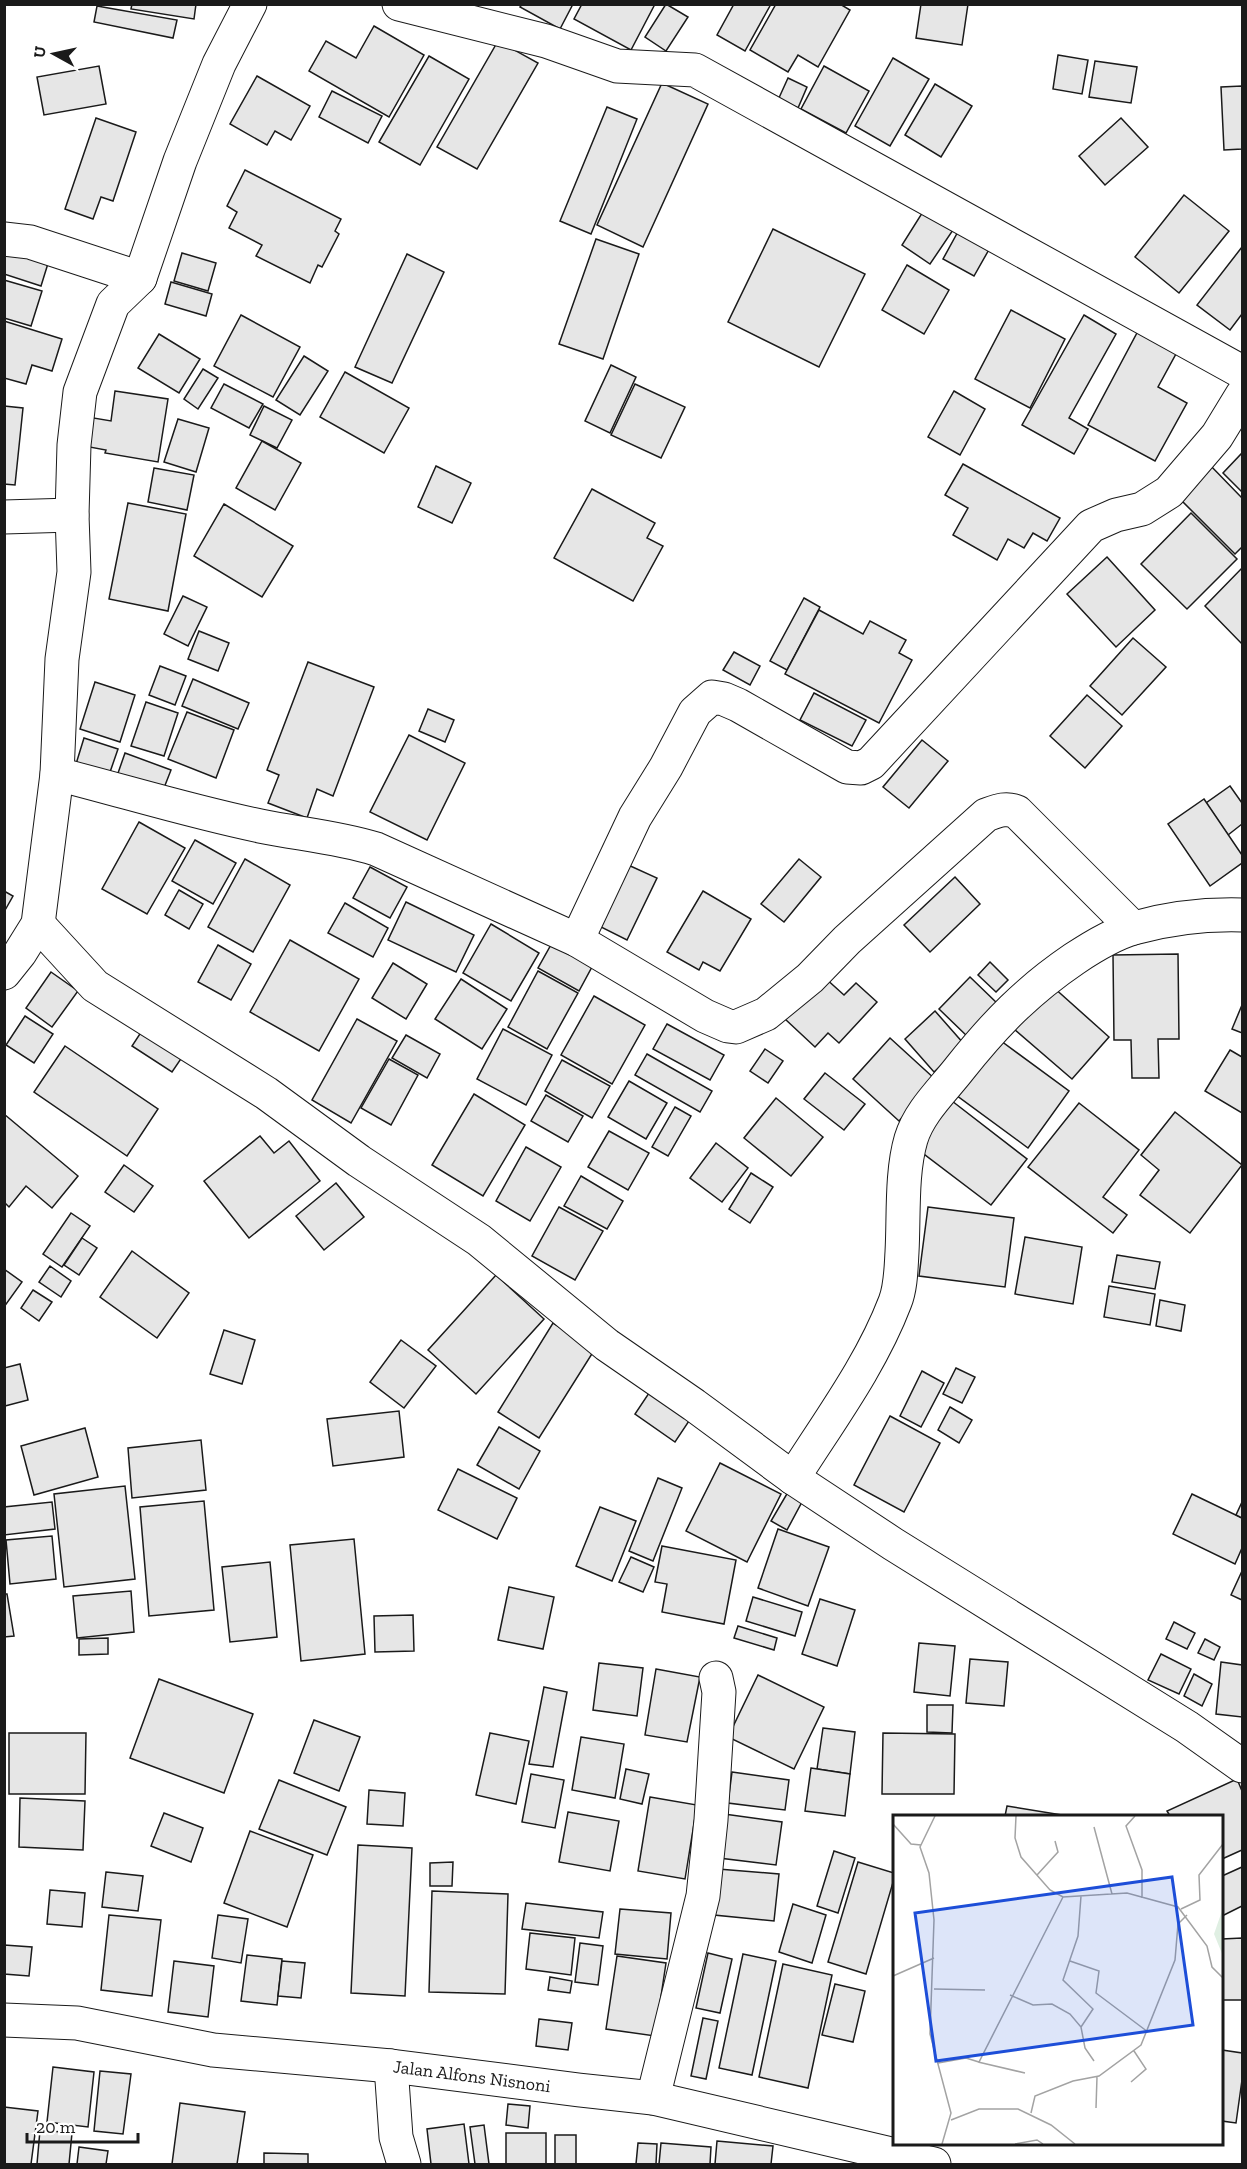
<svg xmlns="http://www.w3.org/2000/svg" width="1247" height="2169" font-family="'Zilla Slab',serif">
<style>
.building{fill:#e6e6e6;stroke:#1a1a1a;stroke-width:1.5}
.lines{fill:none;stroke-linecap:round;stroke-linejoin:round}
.minor-casing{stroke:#1a1a1a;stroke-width:35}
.tertiary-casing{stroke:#1a1a1a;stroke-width:35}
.secondary-casing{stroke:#1a1a1a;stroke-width:35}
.minor{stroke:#fff;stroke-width:33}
.tertiary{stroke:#fff;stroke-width:33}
.secondary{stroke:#fff;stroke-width:33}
.labels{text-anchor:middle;stroke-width:4.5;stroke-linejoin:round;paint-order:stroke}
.street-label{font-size:18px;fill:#1a1a1a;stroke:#fff}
.inset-road{fill:none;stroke:#a3a3a3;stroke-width:1.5}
.view{fill:#1d4ed8;fill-opacity:0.15;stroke:#1d4ed8;stroke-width:3}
.inset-edge{fill:none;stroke:#1a1a1a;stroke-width:3}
</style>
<rect width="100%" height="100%" fill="#fff"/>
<g class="building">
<path d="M132,4h64l-2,15 -63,-10z"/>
<path d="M522,4h51l-13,25 -40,-22z"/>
<path d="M582,4h73l-24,46 -57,-31z"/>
<path d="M666,4l22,13 -22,34 -21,-14z"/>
<path d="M734,4h37l-26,47 -28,-16z"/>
<path d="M776,4h64l10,6 -32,57 -20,-12 -10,17 -38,-22z"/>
<path d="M921,4h47l-6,41 -46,-7z"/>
<path d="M97,6l80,14 -4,18 -79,-16z"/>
<path d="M374,26l50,29 -35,62 -80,-46 17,-30 30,17z"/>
<path d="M498,41l40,22 -61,106 -40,-22z"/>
<path d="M1058,55l30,5 -6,34 -29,-5z"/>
<path d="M429,56l40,23 -49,86 -41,-23z"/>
<path d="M893,58l36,21 -39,67 -35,-20z"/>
<path d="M1095,61l42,6 -6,36 -42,-6z"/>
<path d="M99,66l7,38 -62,11 -7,-38z"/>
<path d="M824,66l45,25 -23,42 -45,-24z"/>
<path d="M257,76l53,30 -19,34 -16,-9 -8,14 -37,-21z"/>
<path d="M788,78l19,9 -9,21 -20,-8z"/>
<path d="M662,83l46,21 -65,143 -46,-22z"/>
<path d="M935,84l37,22 -31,51 -36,-22z"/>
<path d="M1242,86v63l-18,1 -3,-63z"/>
<path d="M332,91l50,25 -14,27 -49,-26z"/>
<path d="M607,107l30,12 -46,115 -31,-13z"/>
<path d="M96,118l40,14 -23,69 -12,-4 -8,22 -28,-10z"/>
<path d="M1121,118l27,29 -43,38 -26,-29z"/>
<path d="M245,170l96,49 -6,12 4,3 -17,33 -4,-2 -8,18 -54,-27 6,-11 -33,-17 8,-16 -10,-6z"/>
<path d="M1184,195l45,36 -50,62 -44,-36z"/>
<path d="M924,210l29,20 -23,34 -28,-19z"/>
<path d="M960,228l31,18 -17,30 -31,-17z"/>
<path d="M773,229l92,45 -46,93 -91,-45z"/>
<path d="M596,239l43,15 -36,105 -44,-15z"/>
<path d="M4,243l46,14 -9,29 -37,-12z"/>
<path d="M1242,247v67l-12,16 -33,-25z"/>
<path d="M182,253l34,10 -8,28 -34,-10z"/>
<path d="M407,254l37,18 -52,111 -37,-16z"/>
<path d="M907,265l42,25 -25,44 -42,-24z"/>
<path d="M4,280l38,11 -11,35 -27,-8z"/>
<path d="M171,282l41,12 -6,22 -41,-12z"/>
<path d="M1011,310l54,29 -35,69 -55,-29z"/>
<path d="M241,315l59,32 -27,50 -59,-31z"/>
<path d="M1084,315l32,19 -47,84 19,11 -14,25 -52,-29z"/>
<path d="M4,321l58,18 -10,32 -20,-6 -6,19 -22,-6z"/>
<path d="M1138,331l39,21 -19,35 29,16 -32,58 -67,-36z"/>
<path d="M159,334l41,25 -21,34 -41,-25z"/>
<path d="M304,356l24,15 -28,44 -24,-15z"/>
<path d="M611,365l25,12 -26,56 -25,-12z"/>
<path d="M203,369l15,9 -20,31 -14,-10z"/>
<path d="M345,372l64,36 -25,45 -64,-36z"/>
<path d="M224,384l39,20 -14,24 -38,-20z"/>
<path d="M635,384l50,23 -24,51 -50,-23z"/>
<path d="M115,391l53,8 -10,63 -53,-9 1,-3 -22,-4 4,-29 23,4z"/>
<path d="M954,391l31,18 -25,46 -32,-18z"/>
<path d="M4,406l19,2 -8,77 -11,-1z"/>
<path d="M264,406l28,14 -15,28 -27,-13z"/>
<path d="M178,419l31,9 -13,44 -32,-10z"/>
<path d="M262,441l39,22 -26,47 -39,-22z"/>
<path d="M1242,453v39l-19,-19z"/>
<path d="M1208,463l34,35v49l-7,7 -59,-59z"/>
<path d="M963,464l97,54 -13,23 -14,-8 -9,15 -16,-9 -11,21 -44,-25 15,-27 -23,-13z"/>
<path d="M436,466l35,17 -19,40 -34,-16z"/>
<path d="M154,468l40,7 -7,35 -39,-8z"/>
<path d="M592,489l63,34 -8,15 16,8 -30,55 -79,-43z"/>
<path d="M128,503l58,11 -18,97 -59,-12z"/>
<path d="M224,504l69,42 -31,51 -68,-41z"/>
<path d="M1191,513l46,46 -50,50 -46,-45z"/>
<path d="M1107,557l48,53 -39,37 -49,-53z"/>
<path d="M1242,568v76l-37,-38z"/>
<path d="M183,596l24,11 -19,39 -24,-12z"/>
<path d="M804,598l16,9 -33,63 -17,-9z"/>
<path d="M819,610l44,24 7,-13 36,19 -7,13 13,7 -33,63 -94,-49z"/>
<path d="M199,631l30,12 -11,28 -30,-12z"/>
<path d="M1133,638l33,29 -44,48 -32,-29z"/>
<path d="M734,652l26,14 -10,19 -27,-15z"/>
<path d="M308,662l66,25 -41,109 -16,-7 -10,29 -39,-15 11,-28 -12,-5z"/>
<path d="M160,666l26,10 -11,29 -26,-10z"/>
<path d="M193,679l56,24 -11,26 -56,-23z"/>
<path d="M95,682l40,13 -15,47 -40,-13z"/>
<path d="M814,693l52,27 -14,26 -52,-26z"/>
<path d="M1087,695l35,31 -37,42 -35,-32z"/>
<path d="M146,702l32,11 -14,43 -33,-10z"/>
<path d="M428,709l26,11 -9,22 -26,-11z"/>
<path d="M187,712l47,18 -18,48 -48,-19z"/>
<path d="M409,735l56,28 -38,77 -57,-28z"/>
<path d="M84,738l34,11 -9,26 -33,-11z"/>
<path d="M922,740l26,21 -39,47 -26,-21z"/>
<path d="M125,753l46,17 -9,23 -45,-17z"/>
<path d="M1230,786l12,17v21l-14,11 -22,-32z"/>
<path d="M1204,799l38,56v8l-32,23 -42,-62z"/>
<path d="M139,822l46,26 -38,66 -45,-25z"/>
<path d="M195,840l41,23 -23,41 -41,-23z"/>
<path d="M245,859l45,26 -37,67 -45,-25z"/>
<path d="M799,859l22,18 -37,45 -23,-18z"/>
<path d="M626,864l31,14 -30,62 -30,-15z"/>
<path d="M370,867l37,20 -17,31 -37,-20z"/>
<path d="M955,877l25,27 -50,48 -26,-27z"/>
<path d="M179,890l24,14 -14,25 -24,-14z"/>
<path d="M4,891l9,5 -9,16z"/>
<path d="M703,891l48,28 -31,52 -17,-9 -4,8 -32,-18z"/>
<path d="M406,902l68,33 -18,37 -68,-32z"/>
<path d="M345,903l43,25 -15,29 -45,-24z"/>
<path d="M491,924l48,29 -28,48 -48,-28z"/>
<path d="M290,940l69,39 -40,72 -69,-39z"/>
<path d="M552,943l41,22 -14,26 -41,-23z"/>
<path d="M218,945l33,19 -20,36 -33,-18z"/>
<path d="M1178,954l1,85h-21l1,39h-27l-1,-38h-17l-1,-85z"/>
<path d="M990,962l18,18 -12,12 -18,-17z"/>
<path d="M393,963l34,21 -21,35 -34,-21z"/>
<path d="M538,971l40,22 -31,56 -39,-22z"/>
<path d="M51,972l27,19 -26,36 -26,-19z"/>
<path d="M824,977l20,18 12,-12 21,19 -38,41 -11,-10 -13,14 -30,-28z"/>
<path d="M970,977l29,28 -31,32 -29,-28z"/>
<path d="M461,979l46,30 -25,40 -47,-30z"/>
<path d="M1052,986l57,51 -37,42 -58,-50z"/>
<path d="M594,996l51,29 -33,59 -51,-29z"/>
<path d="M1242,1005v28l-10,-4z"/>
<path d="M935,1011l29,33 -30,28 -29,-33z"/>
<path d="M25,1016l28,18 -19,29 -28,-18z"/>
<path d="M357,1019l40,22 -46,82 -39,-23z"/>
<path d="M149,1020l40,27 -17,25 -40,-26z"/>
<path d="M667,1024l57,31 -14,25 -57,-31z"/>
<path d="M503,1029l49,26 -26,50 -49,-26z"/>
<path d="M406,1035l34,19 -13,24 -35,-20z"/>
<path d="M890,1038l46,42 -37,41 -46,-42z"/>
<path d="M997,1038l72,53 -41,57 -72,-53z"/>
<path d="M65,1046l93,63 -31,47 -93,-64z"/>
<path d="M765,1049l18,12 -15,22 -18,-12z"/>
<path d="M1230,1050l12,7v56l-37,-22z"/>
<path d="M647,1054l65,37 -12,21 -65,-37z"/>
<path d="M389,1059l29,16 -27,50 -30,-17z"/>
<path d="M562,1060l48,26 -18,32 -47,-27z"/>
<path d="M825,1073l40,31 -21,26 -40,-31z"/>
<path d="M629,1081l38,22 -21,36 -38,-22z"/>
<path d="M474,1094l51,31 -42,71 -51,-31z"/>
<path d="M546,1095l37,21 -15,26 -37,-21z"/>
<path d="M776,1098l47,39 -32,39 -47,-38z"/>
<path d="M952,1101l75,58 -36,46 -75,-57z"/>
<path d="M1079,1103l60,47 -36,47 24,18 -14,18 -85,-66z"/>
<path d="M675,1107l16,9 -23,40 -16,-9z"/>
<path d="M1175,1112l67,53 -52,68 -50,-38 19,-25 -18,-15z"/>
<path d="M4,1114l74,62 -26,32 -26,-22 -17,21 -5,-5z"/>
<path d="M609,1131l40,22 -21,37 -40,-23z"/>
<path d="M260,1136l14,17 15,-12 31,40 -71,57 -45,-57z"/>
<path d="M716,1143l32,25 -26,34 -32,-24z"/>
<path d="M526,1147l35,20 -31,54 -34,-20z"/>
<path d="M124,1165l29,21 -19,26 -29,-20z"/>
<path d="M751,1173l22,14 -23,36 -21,-14z"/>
<path d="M581,1176l42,25 -16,28 -43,-23z"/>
<path d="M336,1183l28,34 -40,33 -28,-34z"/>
<path d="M559,1207l44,24 -28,49 -43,-24z"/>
<path d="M928,1207l86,11 -9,69 -86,-11z"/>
<path d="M71,1213l19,13 -28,41 -19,-13z"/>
<path d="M1025,1237l57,10 -9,57 -58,-10z"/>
<path d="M82,1238l15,10 -18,27 -15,-10z"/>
<path d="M132,1251l57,42 -32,45 -57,-41z"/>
<path d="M1117,1255l43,7 -5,27 -43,-7z"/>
<path d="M50,1266l21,15 -10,16 -22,-15z"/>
<path d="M4,1269l18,13 -18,25z"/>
<path d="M496,1275l48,44 -68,75 -48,-44z"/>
<path d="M1109,1286l46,8 -5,31 -46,-8z"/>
<path d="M33,1290l19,12 -13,19 -18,-13z"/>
<path d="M1160,1300l25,5 -4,26 -25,-5z"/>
<path d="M553,1323l42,26 -56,89 -41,-26z"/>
<path d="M224,1330l31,10 -13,44 -32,-10z"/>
<path d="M401,1340l35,26 -32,42 -34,-26z"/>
<path d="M20,1364l8,36 -23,6 -1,-38z"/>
<path d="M956,1368l19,9 -13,26 -19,-9z"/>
<path d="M922,1371l22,12 -23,44 -21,-11z"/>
<path d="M649,1393l40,28 -14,21 -40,-28z"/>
<path d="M950,1407l22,13 -13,23 -21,-13z"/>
<path d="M399,1411l5,46 -71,9 -6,-47z"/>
<path d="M890,1416l50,27 -36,69 -50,-27z"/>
<path d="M499,1427l41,24 -21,38 -42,-24z"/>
<path d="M85,1428l13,49 -64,18 -13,-49z"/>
<path d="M201,1440l5,50 -74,8 -4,-50z"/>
<path d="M720,1463l61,31 -34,68 -61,-31z"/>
<path d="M458,1469l59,29 -20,41 -59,-29z"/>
<path d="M658,1478l24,10 -29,73 -24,-10z"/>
<path d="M125,1486l10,93 -71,8 -10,-93z"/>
<path d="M788,1492l15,8 -16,30 -16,-9z"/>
<path d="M1192,1494l50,24v30l-7,16 -62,-30z"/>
<path d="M204,1501l10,109 -65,6 -9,-109z"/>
<path d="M52,1502l3,27 -51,6v-28z"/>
<path d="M1242,1502v16l-6,-3z"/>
<path d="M600,1507l36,14 -24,60 -36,-15z"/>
<path d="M778,1529l51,18 -21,59 -50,-18z"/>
<path d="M52,1536l4,43 -46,5 -4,-44z"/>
<path d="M354,1539l11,115 -64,7 -11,-116z"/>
<path d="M662,1546l74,14 -12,64 -62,-12 5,-28 -12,-2z"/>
<path d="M631,1557l23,10 -11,25 -24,-10z"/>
<path d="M270,1562l7,75 -47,5 -8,-75z"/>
<path d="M1242,1571v29l-11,-5z"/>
<path d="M509,1587l45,10 -11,52 -45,-9z"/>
<path d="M131,1591l3,41 -57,6 -4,-42z"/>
<path d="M4,1594h3l7,42 -10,1z"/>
<path d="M753,1597l49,15 -7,24 -49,-15z"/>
<path d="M820,1599l35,11 -18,56 -35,-12z"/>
<path d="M413,1615l1,36 -39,1 -1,-36z"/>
<path d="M1174,1622l21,11 -8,16 -21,-10z"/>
<path d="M738,1626l39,12 -3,12 -40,-12z"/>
<path d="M108,1638v16l-29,1v-16z"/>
<path d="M1205,1639l15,8 -6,13 -16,-7z"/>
<path d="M919,1643l36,3 -5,50 -36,-4z"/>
<path d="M1161,1654l30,15 -12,25 -31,-14z"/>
<path d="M970,1659l38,3 -4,44 -38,-3z"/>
<path d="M1221,1662l21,3v52l-26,-3z"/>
<path d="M599,1663l44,5 -6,48 -44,-6z"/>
<path d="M656,1669l44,8 -13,65 -42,-7z"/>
<path d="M1194,1674l18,10 -10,22 -18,-10z"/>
<path d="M758,1675l66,32 -30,62 -66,-32z"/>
<path d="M159,1679l94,35 -29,79 -94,-35z"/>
<path d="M544,1687l23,5 -14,75 -24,-3z"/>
<path d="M927,1705h26l-1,28 -25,-1z"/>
<path d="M314,1720l46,17 -21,54 -45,-18z"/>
<path d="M823,1728l32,4 -5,42 -33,-5z"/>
<path d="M9,1733h77l-1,61h-76z"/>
<path d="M490,1733l39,8 -13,63 -40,-9z"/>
<path d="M883,1733l72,1 -1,60h-72z"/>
<path d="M581,1737l43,7 -9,54 -43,-8z"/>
<path d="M811,1768l39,6 -5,42 -40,-5z"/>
<path d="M626,1769l23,5 -7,30 -22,-5z"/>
<path d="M732,1772l57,8 -4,30 -57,-7z"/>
<path d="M531,1774l33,6 -9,48 -33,-6z"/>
<path d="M1237,1779l5,12v59l-20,9v-43h-52l-3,-5z"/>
<path d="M279,1780l67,27 -19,48 -68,-26z"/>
<path d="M369,1790l36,3 -2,33 -36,-2z"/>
<path d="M650,1797l47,8 -12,74 -47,-8z"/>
<path d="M20,1798l65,3 -2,49 -64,-3z"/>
<path d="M1007,1806l55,9 -1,1h-56z"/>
<path d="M568,1812l51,9 -9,50 -51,-9z"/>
<path d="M164,1813l39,15 -12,34 -40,-16z"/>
<path d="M724,1814l58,8 -6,43 -57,-7z"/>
<path d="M250,1831l63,24 -26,72 -63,-24z"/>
<path d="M358,1845l54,3 -7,148 -54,-3z"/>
<path d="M834,1851l21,7 -17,55 -21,-7z"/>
<path d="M453,1862l-1,24h-22v-23z"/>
<path d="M858,1862l36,11v6l-28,95 -38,-12z"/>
<path d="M1242,1867v39l-20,10v-40z"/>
<path d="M718,1869l61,5 -5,47 -60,-6z"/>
<path d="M106,1872l37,4 -5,35 -36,-4z"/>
<path d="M50,1890l35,3 -3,34 -35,-3z"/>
<path d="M432,1891l76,3 -3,100 -76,-2z"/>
<path d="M526,1903l77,9 -4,26 -77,-9z"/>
<path d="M793,1904l33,11 -14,48 -33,-11z"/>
<path d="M620,1909l51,4 -4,46 -52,-5z"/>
<path d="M109,1915l52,5 -9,76 -51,-6z"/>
<path d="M218,1915l30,4 -7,44 -29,-5z"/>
<path d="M530,1933l45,5 -4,37 -45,-6z"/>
<path d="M1242,1938v62h-20v-61z"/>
<path d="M580,1943l23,3 -5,39 -23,-3z"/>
<path d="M4,1945l28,2 -3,29 -25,-2z"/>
<path d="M708,1953l24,6 -12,54 -24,-5z"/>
<path d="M743,1954l33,7 -24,114 -33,-7z"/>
<path d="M247,1955l35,4 -5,46 -36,-4z"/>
<path d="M617,1956l49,7 -11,73 -49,-7z"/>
<path d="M174,1961l40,5 -6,51 -40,-5z"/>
<path d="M282,1961l23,2 -4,35 -23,-2z"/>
<path d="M783,1964l49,11 -24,113 -49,-11z"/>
<path d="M550,1977l22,4 -2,12 -22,-3z"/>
<path d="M835,1984l30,7 -12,51 -31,-7z"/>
<path d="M703,2018l15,3 -12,58 -15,-3z"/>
<path d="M539,2019l33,4 -4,27 -32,-4z"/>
<path d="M1222,2050l20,3v27l-6,43 -14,-2z"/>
<path d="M53,2067l41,5 -6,55 -41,-5z"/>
<path d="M100,2071l31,3 -8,60 -29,-3z"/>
<path d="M180,2103l65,9 -8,52h-65z"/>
<path d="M508,2104l22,2 -2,22 -22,-3z"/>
<path d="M4,2107l34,4 -7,53h-27z"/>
<path d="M464,2124l5,40h-38l-4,-35z"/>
<path d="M484,2125l5,39h-14l-5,-37z"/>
<path d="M40,2130l32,3 -3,31h-32z"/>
<rect x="506" y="2133" width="40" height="31"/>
<rect x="555" y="2135" width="21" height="29"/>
<path d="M717,2141l56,5 -2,18h-56z"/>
<path d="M638,2143l19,1 -1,20h-20z"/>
<path d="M661,2143l50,4 -1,17h-51z"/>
<path d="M79,2147l29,4 -2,13h-29z"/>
<path d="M264,2153l44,1v10h-44z"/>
</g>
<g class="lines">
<g class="minor-casing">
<g id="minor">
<path d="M399,4l147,37 71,25 78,4 547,302"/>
<path d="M4,239l26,3 110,36"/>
<path d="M4,517l68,-2"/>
<path d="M57,774c67,17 135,38 203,52 39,8 78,11 116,23l201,91 128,76 23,10 8,1 30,-13 44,-36 37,-38 139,-125c11,-4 20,-8 31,-3l116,116"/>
<path d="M38,924l57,62 171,107 93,68 120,79 128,105 87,60 99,73 100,66 294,183 55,39"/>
<path d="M577,940l58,-123 31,-50 29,-55 17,-15 12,2 14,6 109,62 14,1 10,-5 220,-237 25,-11 26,-6 27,-17 48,-56 25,-41"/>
<path d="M4,973l16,-20 18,-29 19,-150 5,-115 12,-87 -2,-57 2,-70 6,-53 33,-88 27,-26 40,-117 39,-97 31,-60"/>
<path d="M793,1478c36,-57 78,-113 102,-176 6,-15 6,-34 7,-50 2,-35 -1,-79 9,-113 8,-27 32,-49 49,-71 35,-44 67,-77 114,-109 18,-12 39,-25 60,-31 36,-10 72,-14 108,-13"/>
<path d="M653,2098l50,-202 8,-76 8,-128 -3,-14"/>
</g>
</g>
<g class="tertiary-casing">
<path id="tertiary" d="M391,2066l5,71 8,27"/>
</g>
<g class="secondary-casing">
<g id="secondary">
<path id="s1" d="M4,2020l73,3 136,27 178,16 188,24 74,8 281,66"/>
</g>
</g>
<use href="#minor" class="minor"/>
<use href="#tertiary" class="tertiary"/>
<use href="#secondary" class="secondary"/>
</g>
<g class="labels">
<g class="street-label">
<text dy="6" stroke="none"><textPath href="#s1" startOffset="472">Jalan Alfons Nisnoni</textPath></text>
</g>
</g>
<g transform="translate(893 1815)">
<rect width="330" height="330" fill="#fff"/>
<path d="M330,93v48l-9,-22z" fill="#e0efe3"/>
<path class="inset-road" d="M42,1l-15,31 9,26 5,47 -4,114 21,79 -9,31M123,1l-1,22 6,19 29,33 13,7 64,-4 51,14 29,39 5,21 11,11M242,1l-9,10 16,44v28M0,9l18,20 10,1M201,12l18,67M144,60l21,-23 -3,-11M288,94l19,-9 -1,-25 24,-31M177,146l29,10 -3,22 52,39M0,161l41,-18M41,174l51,1M117,180l23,10 19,-1 18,10 11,13 4,21 9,13M188,212l12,-18 -30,-29 15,-44 3,-40M85,247l47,11M45,248l28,-5 13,4 84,-165M238,267l15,-13 -12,-18M203,293l1,-31M138,298l4,-17 38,-15 26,-5 42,-31 34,-85 3,-36 9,-9M58,305l28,-11h39l33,16 24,19M122,329l22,-4 6,4"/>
<path class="view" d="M279,62l21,148 -257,36 -21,-148z"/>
<rect width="330" height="330" class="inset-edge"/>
</g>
<rect width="1247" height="2169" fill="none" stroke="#1a1a1a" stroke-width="12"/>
<g transform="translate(54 54) rotate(278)" stroke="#ffffff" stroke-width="4.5" paint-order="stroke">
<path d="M0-4.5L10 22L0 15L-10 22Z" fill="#1a1a1a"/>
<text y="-9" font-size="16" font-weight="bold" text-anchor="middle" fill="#1a1a1a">U</text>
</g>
<path d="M27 2133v9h111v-9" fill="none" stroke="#1a1a1a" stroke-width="3"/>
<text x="36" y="2133" font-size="18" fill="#1a1a1a" stroke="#ffffff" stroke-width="4.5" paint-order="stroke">20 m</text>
</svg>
